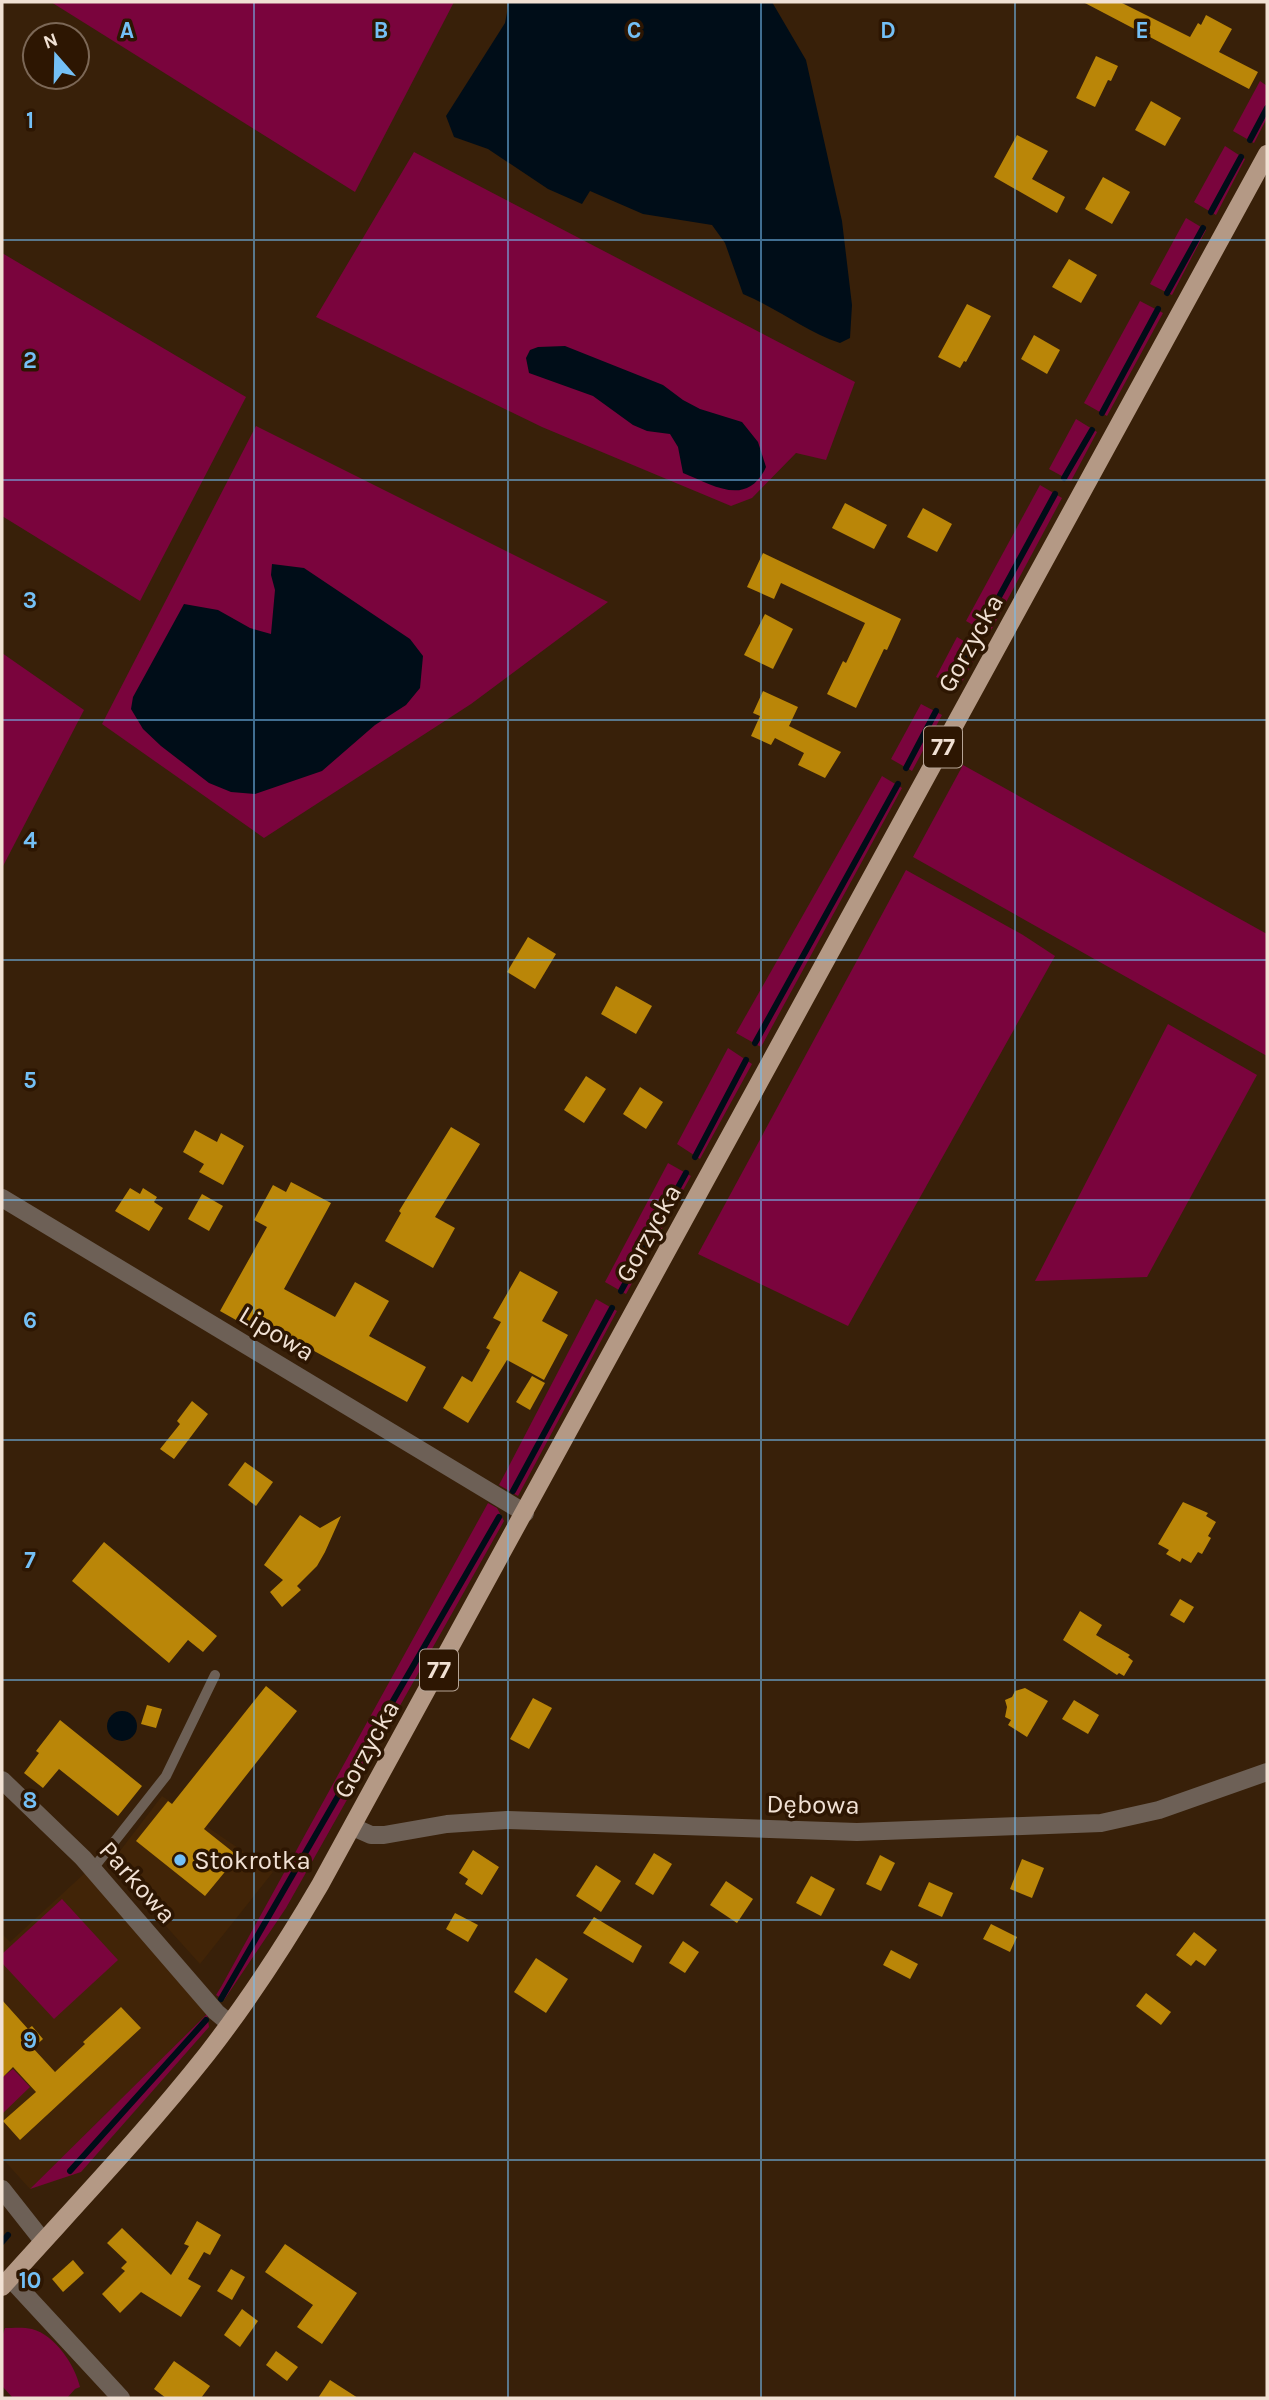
<svg xmlns="http://www.w3.org/2000/svg" width="1269" height="2400" font-family="Karla,sans-serif">
<style>
.built{fill:#412407}
.green{fill:#7a043d}
.water{fill:#000d18}
.lines{fill:none;stroke-linecap:round;stroke-linejoin:round}
.stream{stroke:#000d18;stroke-width:6}
.building{fill:#ba8608}
.service{stroke:#6d6056;stroke-width:10}
.minor{stroke:#6d6056;stroke-width:18}
.tertiary{stroke:#6d6056;stroke-width:18}
.primary{stroke:#b49985;stroke-width:18}
.grid{fill:none;stroke:#74c0f6;stroke-width:2;stroke-opacity:0.55}
.poi-dot{fill:#74c0f6;stroke:#2d1602;stroke-width:2.5}
.labels{text-anchor:middle;stroke-width:7;stroke-linejoin:round;paint-order:stroke}
.shield{fill:#2d1602;stroke:#b6a495;stroke-width:2}
.shield-label{font-size:24px;font-weight:bold;fill:#f1e1d4}
.street-label{font-size:26px;fill:#f1e1d4;stroke:#2d1602}
.poi-label{font-size:26px;fill:#f1e1d4;stroke:#2d1602;text-anchor:start}
.grid-label{font-size:23px;text-anchor:middle;font-weight:bold;fill:#74c0f6;stroke:#2d1602;stroke-width:7;stroke-linejoin:round;paint-order:stroke}
</style>
<rect width="100%" height="100%" fill="#382009"/>
<g class="built">
<path d="M162,1796l111,76 -73,92 -90,-100z"/>
<path d="M85,1873l122,141 -177,175 -28,-31v-224l8,8z"/>
</g>
<g class="green">
<path d="M51,2h403l-99,190z"/>
<path d="M1260,81l7,5v32l-13,25 -21,-12z"/>
<path d="M1225,146l20,13 -29,56 -22,-13z"/>
<path d="M414,152l441,230 -29,78 -30,-7 -44,45 -21,8 -189,-79 -226,-110z"/>
<path d="M1186,218l20,12 -34,65 -22,-11z"/>
<path d="M2,253l244,144 -106,204 -138,-85z"/>
<path d="M1140,301l23,12 -56,103 -23,-13z"/>
<path d="M1076,419l21,13 -26,49 -22,-12z"/>
<path d="M256,426l352,176 -137,102 -207,134 -162,-114z"/>
<path d="M1040,485l22,13 -73,136 -23,-13z"/>
<path d="M957,637l22,13 -20,38 -23,-11z"/>
<path d="M2,653l82,57 -82,158z"/>
<path d="M921,704l21,11 -30,56 -21,-12z"/>
<path d="M963,765l304,169v122l-354,-199z"/>
<path d="M882,776l20,12 -141,259 -25,-14z"/>
<path d="M906,870l117,65 32,21 -207,370 -150,-72z"/>
<path d="M1168,1024l89,51 -110,202 -112,4z"/>
<path d="M728,1048l24,16 -52,95 -23,-15z"/>
<path d="M668,1163l23,13 -65,118 -21,-12z"/>
<path d="M596,1299l21,12 -99,185 -19,-11z"/>
<path d="M488,1503l9,5 7,13 -218,387 -62,92 -8,-5 5,-8z"/>
<path d="M62,1899l56,61 -64,59 -52,-56v-9z"/>
<path d="M207,2014l2,13 -128,145 -51,17z"/>
<path d="M13,2069l17,18 -28,27v-40l2,2z"/>
<path d="M5,2328c8,0 19,-1 27,1 23,6 43,36 48,58l-5,2 -8,9 -55,-1 -9,-10 -1,-50z"/>
</g>
<g class="water">
<path d="M509,2h263l34,58 36,161 10,84 -2,33 -10,5c-35,-12 -63,-35 -97,-49l-18,-51 -13,-18 -69,-11 -53,-23 -8,13 -34,-15 -60,-40 -34,-12 -8,-21 59,-93z"/>
<path d="M565,346l98,39 20,15 17,9 42,13 16,20 8,25c-19,41 -53,18 -83,6l-5,-26 -8,-13 -23,-3 -14,-6 -40,-29 -64,-23 -3,-15 4,-8 8,-3z"/>
<path d="M272,564l32,4 106,71 13,17 -3,32 -14,17 -31,20 -53,46 -67,23 -24,-2 -22,-9 -48,-37 -18,-17 -12,-20 2,-12 51,-93 34,6 32,18 21,6 4,-44 -4,-15z"/>
<circle cx="122" cy="1726" r="15"/>
</g>
<g class="lines">
<g class="stream">
<path d="M1250,140l17,-32"/>
<path d="M1211,212l30,-55"/>
<path d="M1167,293l36,-65"/>
<path d="M1102,413l56,-104"/>
<path d="M1064,478l28,-48"/>
<path d="M981,630l74,-136"/>
<path d="M951,684l21,-38"/>
<path d="M906,768l30,-57"/>
<path d="M755,1043l143,-259"/>
<path d="M695,1157l51,-97"/>
<path d="M621,1291l65,-118"/>
<path d="M513,1491l99,-183"/>
<path d="M221,1999l278,-482"/>
<path d="M70,2171l136,-151"/>
<path d="M2,2242l6,-7"/>
</g>
</g>
<g class="building">
<path d="M1083,2h37l70,35 8,-14 3,2 5,-10 26,14 -13,23 39,20 -9,17z"/>
<path d="M1096,56l22,10 -7,15 -3,-1 -13,27 -19,-9z"/>
<path d="M1151,101l30,17 -16,28 -30,-16z"/>
<path d="M1017,135l31,16 -16,28 33,18 -8,16 -63,-36z"/>
<path d="M1103,177l27,15 -18,32 -27,-15z"/>
<path d="M1069,259l28,16 -16,28 -29,-16z"/>
<path d="M967,304l24,12 -25,46 -2,-1 -4,7 -22,-11z"/>
<path d="M1034,335l26,15 -13,24 -26,-15z"/>
<path d="M845,503l42,22 -13,24 -42,-21z"/>
<path d="M923,508l29,16 -15,28 -30,-15z"/>
<path d="M763,553l138,66 -14,31 -3,-1 -28,59 -29,-14 16,-33 3,2 19,-40 -84,-40 -7,16 -27,-12z"/>
<path d="M765,614l28,15 -20,40 -29,-14z"/>
<path d="M763,691l35,16 -9,19 52,26 -16,26 -27,-13 6,-12 -29,-15 -4,7 -20,-9 9,-20 -7,-3z"/>
<path d="M528,937l28,17 -21,35 -28,-17z"/>
<path d="M616,986l36,20 -16,28 -35,-20z"/>
<path d="M586,1076l20,13 -22,34 -20,-13z"/>
<path d="M640,1087l23,15 -17,27 -23,-15z"/>
<path d="M451,1127l29,17 -45,73 20,11 -22,40 -48,-27 16,-28 -2,-2z"/>
<path d="M195,1130l22,12 4,-9 23,13 -21,39 -24,-13 5,-8 -21,-12z"/>
<path d="M291,1182l40,21 -47,86 51,28 20,-35 34,19 -20,35 57,31 -19,35 -142,-78 -6,9 -39,-22 47,-84 -13,-7 19,-35 13,7z"/>
<path d="M130,1188l10,6 3,-6 14,9 -3,5 9,6 -14,23 -34,-20z"/>
<path d="M202,1194l21,12 -14,25 -21,-12z"/>
<path d="M520,1271l38,21 -16,29 26,14 -24,45 -37,-20 -39,63 -25,-15 19,-32 10,6 18,-32 -4,-2 15,-26 -8,-4z"/>
<path d="M532,1376l13,7 -15,27 -14,-8z"/>
<path d="M192,1401l16,13 -34,45 -14,-10 20,-25 -3,-3z"/>
<path d="M245,1462l28,20 -17,24 -28,-21z"/>
<path d="M1183,1502l25,11 -2,3 10,6 -8,14 3,2 -9,16 -4,-2 -7,11 -9,-5 -2,4 -14,-8 3,-4 -11,-6z"/>
<path d="M300,1515l20,13 21,-12 -16,36 -8,14 -20,20 4,4 -19,17 -12,-15 13,-12 -19,-15z"/>
<path d="M104,1542l113,94 -14,16 -15,-12 -19,23 -97,-82z"/>
<path d="M1180,1599l14,8 -10,16 -14,-8z"/>
<path d="M1080,1611l22,14 -6,10 34,20 -2,2 5,4 -9,15 -5,-3 -2,2 -54,-35z"/>
<path d="M266,1686l31,25 -93,118 34,27 -33,40 -69,-55 32,-40 4,3z"/>
<path d="M1025,1688l23,13 -21,36 -19,-12 3,-5 -6,-3 2,-10 -2,-7 7,-3 3,-6z"/>
<path d="M533,1698l19,10 -23,41 -19,-10z"/>
<path d="M1074,1700l25,15 -11,19 -26,-15z"/>
<path d="M147,1705l15,4 -6,19 -15,-4z"/>
<path d="M60,1720l82,66 -24,30 -59,-47 -16,19 -19,-15 15,-20 -3,-2z"/>
<path d="M473,1850l26,17 -17,28 -17,-11 3,-5 -9,-6z"/>
<path d="M654,1853l18,11 -19,31 -18,-11z"/>
<path d="M880,1855l15,8 -14,28 -15,-7z"/>
<path d="M1022,1859l22,9 -12,30 -22,-9z"/>
<path d="M596,1865l25,16 -20,31 -25,-16z"/>
<path d="M811,1876l24,13 -14,27 -25,-13z"/>
<path d="M726,1881l27,18 -16,24 -27,-18z"/>
<path d="M929,1882l24,11 -11,24 -24,-11z"/>
<path d="M455,1913l23,12 -10,17 -22,-13z"/>
<path d="M594,1917l48,29 -9,17 -50,-30z"/>
<path d="M991,1924l26,13 -7,15 -27,-13z"/>
<path d="M1194,1932l23,18 -12,16 -9,-6 -5,6 -15,-11z"/>
<path d="M683,1941l16,11 -14,21 -16,-10z"/>
<path d="M891,1950l27,14 -8,15 -27,-14z"/>
<path d="M536,1958l32,21 -22,34 -32,-21z"/>
<path d="M1146,1993l25,19 -10,13 -25,-19z"/>
<path d="M2,2000l26,29 4,-3 11,13 -10,9 22,24 30,-28 -2,-2 38,-35 20,21 -121,112 -17,-19 33,-29 -23,-25 -11,11z"/>
<path d="M197,2221l24,14 -11,20 -6,-3 -16,27 13,7 -20,31 -40,-25 -21,21 -18,-19 23,-23 -4,-3 6,-6 -20,-19 15,-15 49,47 18,-29 -5,-2z"/>
<path d="M285,2244l72,49 -35,51 -25,-17 16,-22 -48,-33z"/>
<path d="M73,2260l11,13 -21,19 -11,-13z"/>
<path d="M231,2269l14,8 -13,23 -15,-9z"/>
<path d="M242,2309l16,12 -18,26 -16,-12z"/>
<path d="M276,2351l22,16 -11,14 -21,-16z"/>
<path d="M174,2361l36,25 -9,12h-35l-12,-9z"/>
<path d="M330,2380l28,18h-40z"/>
</g>
<g class="lines">
<path class="service" d="M92,1870l74,-94 49,-101"/>
<g class="minor">
<path d="M2,1198l523,315"/>
<path d="M2,1780l81,78 133,154 13,11"/>
<path d="M353,1827l18,8h13l63,-11 60,-4 350,12 244,-9 58,-13 108,-38"/>
<path d="M2,2189l41,52"/>
</g>
<path class="tertiary" d="M10,2278l111,120"/>
<path class="primary" d="M2,2287c69,-77 141,-152 205,-233 42,-54 79,-111 113,-169l947,-1731"/>
</g>
<path class="grid" d="M254,2v2396M508,2v2396M761,2v2396M1015,2v2396M2,240h1265M2,480h1265M2,720h1265M2,960h1265M2,1200h1265M2,1440h1265M2,1680h1265M2,1920h1265M2,2160h1265"/>
<circle class="poi-dot" cx="180" cy="1860" r="7"/>
<g class="labels">
<g class="shield">
<rect x="924" y="726.5" width="38" height="41" rx="5"/>
<rect x="420" y="1649.5" width="38" height="41" rx="5"/>
</g>
<g class="shield-label">
<text x="943" y="755">77</text>
<text x="439" y="1678">77</text>
</g>
<g class="street-label">
<text transform="translate(970 643) rotate(-61)" y="9">Gorzycka</text>
<text transform="translate(648 1233) rotate(-61)" y="9">Gorzycka</text>
<text transform="translate(277 1333) rotate(31)" y="9">Lipowa</text>
<text transform="translate(366 1749) rotate(-61)" y="9">Gorzycka</text>
<text transform="translate(813 1804) rotate(1)" y="9">Dębowa</text>
<text transform="translate(138 1882) rotate(48)" y="9">Parkowa</text>
</g>
<g class="poi-label">
<text x="194" y="1869">Stokrotka</text>
</g>
</g>
<g class="grid-label">
<text x="127" y="38">A</text>
<text x="381" y="38">B</text>
<text x="634" y="38">C</text>
<text x="888" y="38">D</text>
<text x="1142" y="38">E</text>
<text x="30" y="128">1</text>
<text x="30" y="368">2</text>
<text x="30" y="608">3</text>
<text x="30" y="848">4</text>
<text x="30" y="1088">5</text>
<text x="30" y="1328">6</text>
<text x="30" y="1568">7</text>
<text x="30" y="1808">8</text>
<text x="30" y="2048">9</text>
<text x="30" y="2288">10</text>
</g>
<rect width="1269" height="2400" fill="none" stroke="#f1e1d4" stroke-width="7"/>
<g transform="translate(56 56) rotate(340)"><circle r="33" fill="#2d1602" stroke="#7b6756" stroke-width="2"/>
<path d="M0-5L12 26L0 18L-12 26Z" fill="#74c0f6"/>
<text y="-10" font-size="19" font-weight="bold" text-anchor="middle" fill="#f1e1d4">N</text>
</g>
</svg>
